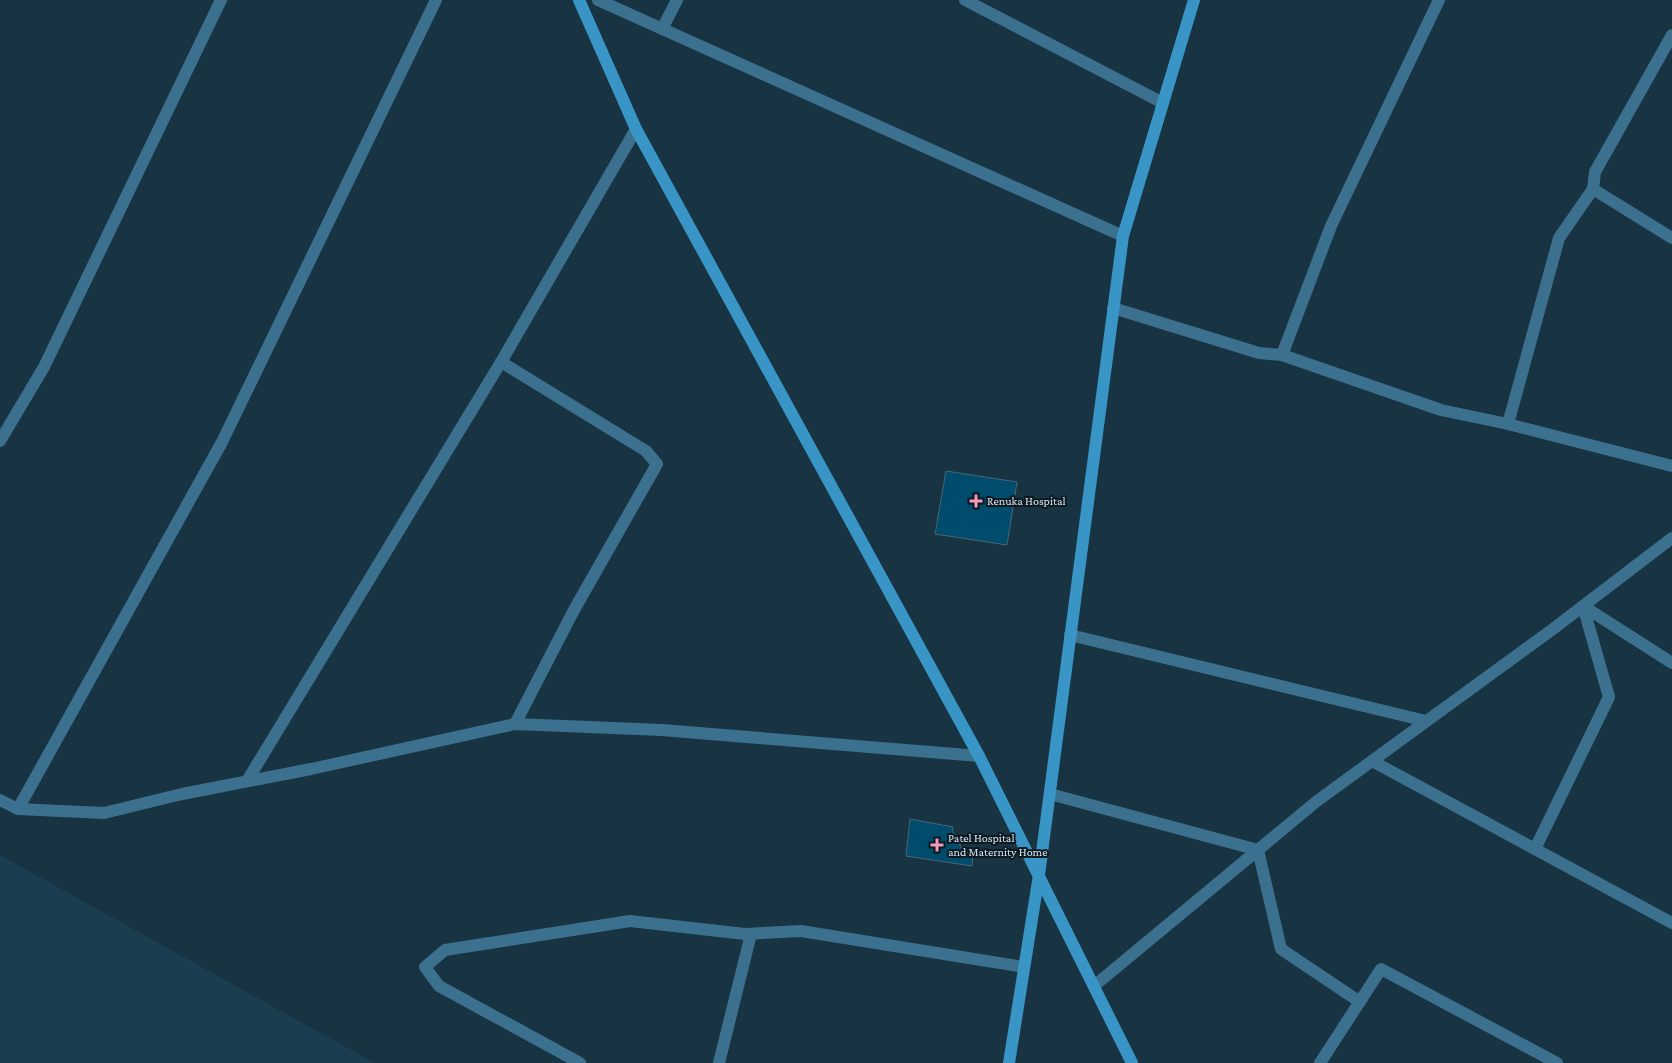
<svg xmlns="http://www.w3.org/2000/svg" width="1672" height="1063" font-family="'Crimson Pro',serif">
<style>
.built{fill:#1a3d50}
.building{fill:#004c6c;stroke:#496676}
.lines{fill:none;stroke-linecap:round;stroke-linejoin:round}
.street{stroke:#3b718f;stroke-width:12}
.secondary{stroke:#3895c5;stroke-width:12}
.poi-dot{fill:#f09ab7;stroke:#0d1920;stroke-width:2}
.labels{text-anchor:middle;stroke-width:4;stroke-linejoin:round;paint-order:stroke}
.poi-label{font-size:12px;fill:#d7e7f0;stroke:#0d1920;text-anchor:start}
</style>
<rect width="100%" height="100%" fill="#183341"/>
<path class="built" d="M0,855l375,208h-375z"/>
<g class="building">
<path d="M946,471l71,11 -10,63 -72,-11z"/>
<path d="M910,819l43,8 -1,3 11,21 10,4 -1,11 -66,-10z"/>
</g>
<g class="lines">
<g class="street">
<path d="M598,0l525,236"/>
<path d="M965,0l198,103"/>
<path d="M662,29l15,-29"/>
<path d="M1593,189l79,49"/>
<path d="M1113,308l146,45 23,2 159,55 67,14 164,42"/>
<path d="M1282,355l49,-129 108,-226"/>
<path d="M501,362l145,89 11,13 -83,146 -59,114"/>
<path d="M1508,424l51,-186 34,-49 2,-17 77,-137"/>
<path d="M0,441l44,-74 177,-367"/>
<path d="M1070,635l356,86"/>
<path d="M1372,761l300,162"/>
<path d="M247,781l254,-419 135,-233"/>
<path d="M1050,794l208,56 23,99 79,53"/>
<path d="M0,800l18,9 86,4 78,-19 129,-25 204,-45 147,6 317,26"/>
<path d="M18,809l204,-367 214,-442"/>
<path d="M1535,849l74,-152 -26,-91 89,57"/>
<path d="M1094,986l223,-185 236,-172 119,-91"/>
<path d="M580,1063l-141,-77 -14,-19 20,-17 185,-29 115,13 56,-3 223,36"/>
<path d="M719,1063l32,-129"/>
<path d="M1320,1063l61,-94 176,94"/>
</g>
<g class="secondary">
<path d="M579,0l57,129 343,627 153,307"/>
<path d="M1009,1063l30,-188 84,-639 71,-236"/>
</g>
</g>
<g class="poi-dot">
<path d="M973.5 493.5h5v5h5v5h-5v5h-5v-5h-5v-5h5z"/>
<path d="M934.5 837.5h5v5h5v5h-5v5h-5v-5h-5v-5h5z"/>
</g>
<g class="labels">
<g class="poi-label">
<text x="987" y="505">Renuka Hospital</text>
<text x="948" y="842">Patel Hospital<tspan x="948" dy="14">and Maternity Home</tspan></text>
</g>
</g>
</svg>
